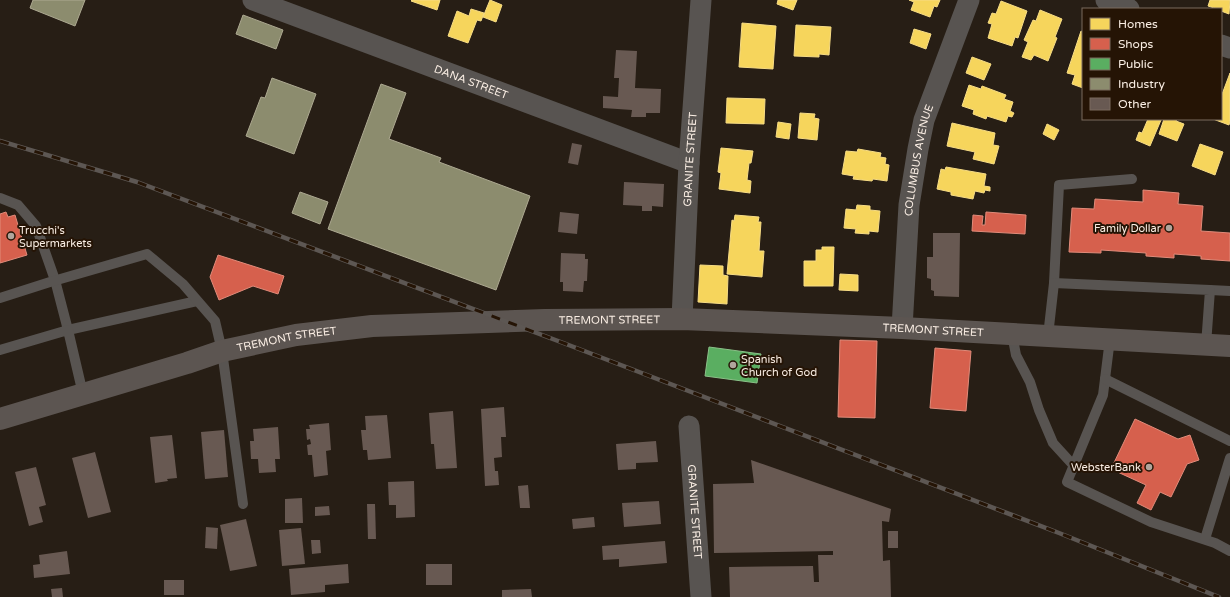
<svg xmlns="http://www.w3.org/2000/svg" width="1230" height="597" font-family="'Varela Round',sans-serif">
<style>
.homes{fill:#f6d55c;stroke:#f7dc85}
.shops{fill:#d6604d;stroke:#e18b7a}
.public{fill:#5aae61;stroke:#8ac188}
.industry{fill:#8c8c6e;stroke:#ada991}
.building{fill:#685952}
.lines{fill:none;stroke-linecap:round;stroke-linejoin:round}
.lane{stroke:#585451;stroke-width:10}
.street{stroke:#585451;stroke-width:21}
.secondary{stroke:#5c5551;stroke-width:22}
.rail-casing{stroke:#5d5753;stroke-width:4.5}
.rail{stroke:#251405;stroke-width:3;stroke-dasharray:9;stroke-linecap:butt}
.poi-dot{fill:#b0a59c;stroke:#251405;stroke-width:1.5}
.labels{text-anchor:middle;stroke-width:4;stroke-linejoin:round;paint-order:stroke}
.street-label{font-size:11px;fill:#faeee4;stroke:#251405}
.poi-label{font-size:11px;fill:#faeee4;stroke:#251405;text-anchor:end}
</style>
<rect width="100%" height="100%" fill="#271e15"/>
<g class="homes">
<path d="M412,0h28l-3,10 -26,-9z"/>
<path d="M490,0l12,5 -6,17 -13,-5z"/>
<path d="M778,0h19l-4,10 -16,-6z"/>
<path d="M909,0h31l-3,7 -3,-1 -4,11 -19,-7 3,-8z"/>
<path d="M1210,0h20l-1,14 -8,-3v-2h-4l-9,-3z"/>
<path d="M1001,1l26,10 -9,27 -3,-1 -3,9 -24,-8 4,-14 -4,-1 4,-10 4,1z"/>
<path d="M471,9l13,4 -3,8 -4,-1 -9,23 -20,-7 9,-25 12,5z"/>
<path d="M1040,10l22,9 -7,18 2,1 -9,23 -14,-6 -3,5 -9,-3 6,-15 -4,-2 9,-20 3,1z"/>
<path d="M742,23l34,3 -3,43 -34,-2z"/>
<path d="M796,25l35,2 -2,28 -10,-1v3l-25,-1z"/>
<path d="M914,29l17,5 -5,15 -16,-6z"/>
<path d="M1081,31l2,1v56l-11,-4 3,-9 -8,-2z"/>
<path d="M972,57l19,7 -7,16 -18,-7z"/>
<path d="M1230,73v48l-1,4 -16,-6h8v-22z"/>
<path d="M969,85l12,4 1,-3 24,9 -2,4 9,3 -3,9 4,2 -2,4 -4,-1 -2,6 -19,-6 -1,3 -13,-5 1,-4 -12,-4z"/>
<path d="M727,98l38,1 -1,25 -38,-1z"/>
<path d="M800,113l15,1 -1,4 5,1 -2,21 -19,-2z"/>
<path d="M1148,119l13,1 -11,26 -14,-6 3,-8 3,1z"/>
<path d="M1164,119h13l-1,2 8,3 -7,17 -18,-7z"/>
<path d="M778,122l13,2 -2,15 -13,-2z"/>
<path d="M952,123l43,10 -2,12 6,1 -5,18 -21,-5 2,-7 -28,-6z"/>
<path d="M1047,124l12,6 -5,10 -11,-6z"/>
<path d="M1200,144l23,8 -8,23 -23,-9z"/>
<path d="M721,148l32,3 -2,12h-2l-2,17 4,1 -1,12 -31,-4 2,-16 -3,-1z"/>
<path d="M858,149l23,4 -1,4 6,1 -1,6 4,1 -2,16 -14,-2 -1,2 -19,-2 1,-3 -12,-2 4,-23 11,1z"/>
<path d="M946,167l40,7 -2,12 6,1v4l-5,-1 -1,3 -9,-2 -2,8 -22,-4v-3l-14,-3 4,-20 4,1z"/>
<path d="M857,205l13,1v4l10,1 -2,21 -9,-1v3l-14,-1 1,-4 -12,-1 2,-19 10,1z"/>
<path d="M735,215l24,2 -1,5h3l-2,29h5l-2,26 -35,-3 5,-54 2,1z"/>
<path d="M822,247h12l-1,39h-29v-25h12v-11h6z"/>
<path d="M700,265l23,1v9l5,1 -1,28 -29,-2z"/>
<path d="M840,274l18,1v16l-19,-1z"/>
</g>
<g class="shops">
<path d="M1143,190l36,3 -1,11 25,2 -2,25 29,2v28l-29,-2v-3l-27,-2v4l-28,-2v-3l-45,-3v3l-32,-1 3,-44 22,1 1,-10 48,3z"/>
<path d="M6,212l2,5 7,-2 12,40 -27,8v-49z"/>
<path d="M986,212l40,3 -1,19 -53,-3 1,-16 10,1 -1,9h3z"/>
<path d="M218,255l66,21 -6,18 -25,-8 -34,14 -9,-23z"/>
<path d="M840,340l37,1 -2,77 -37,-1z"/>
<path d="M935,348l36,3 -5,60 -36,-3z"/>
<path d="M1135,419l43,20 12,-4 9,25 -12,4 -16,33 -11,-5 -9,18 -14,-7 9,-18 -35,-16z"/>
</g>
<path class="public" d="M709,347l52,7 -4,29 -52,-7z"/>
<g class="industry">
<path d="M33,0h52l-10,26 -45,-18z"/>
<path d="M243,15l40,15 -7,19 -40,-15z"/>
<path d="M272,78l44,16 -22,60 -48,-18 15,-39 4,1z"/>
<path d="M381,84l25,9 -17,46 52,19 -2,4 91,34 -34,94 -168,-61z"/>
<path d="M300,192l28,10 -8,22 -28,-11z"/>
</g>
<g class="building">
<path d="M616,50l21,1 -2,37 26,1 -1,24h-14v4h-15l1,-7 -29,-2v-12l15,1 1,-19h-5z"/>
<path d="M572,143l10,2 -4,20 -10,-2z"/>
<path d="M624,182l40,2 -1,23 -11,-1v5h-10v-5l-19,-1z"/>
<path d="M560,212l19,2 -2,20 -19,-2z"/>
<path d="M933,233h27l-1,64 -25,-1v-5l-3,-1v-11l-4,-1v-21h6z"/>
<path d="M561,253l24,1v5h3l-1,22h-3l-1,11 -20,-1v-9h-3z"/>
<path d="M504,407l2,30h-5l1,20 -8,1 1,13h3l1,14 -14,1 -4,-77z"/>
<path d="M453,411l4,57 -21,1 -2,-25h-3l-2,-31z"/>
<path d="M387,415l4,43 -23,2 -1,-10h-4l-2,-20h5l-1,-14z"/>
<path d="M329,423l2,27 -5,1 2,24 -14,2 -2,-22h-4l-1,-10 4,-1 -1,-5 -3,1 -1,-11h4l-1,-4z"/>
<path d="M278,427l2,32h-5l1,13 -17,1 -1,-14h-7l-1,-18h4l-1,-12z"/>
<path d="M224,430l4,47 -23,2 -4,-47z"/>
<path d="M172,435l5,43 -10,1 1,2 -13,2 -5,-46z"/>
<path d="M656,441l2,21 -22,1v6l-18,1 -2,-26z"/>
<path d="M95,452l16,60 -23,6 -16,-60z"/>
<path d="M751,460l140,49 -2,13 -7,-1 1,40 7,-1 1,37h-161l-1,-30 84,-1 1,16h5l-1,-27h15v-4l-119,2 -1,-69 41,-1z"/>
<path d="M36,467l10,38 -7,2 4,15 -14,4 -14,-54z"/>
<path d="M414,481l1,36 -19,1v-13h-7l-1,-23z"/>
<path d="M528,485l2,23h-10l-2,-22z"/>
<path d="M302,498l1,25h-18v-24z"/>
<path d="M659,501l2,23 -37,3 -2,-24z"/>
<path d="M367,504h8l1,35h-8z"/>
<path d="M329,506l1,9 -15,1v-9z"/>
<path d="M594,517l1,10 -22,2 -1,-10z"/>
<path d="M246,519l11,47 -27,5 -10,-46z"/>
<path d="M206,527l12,1 -1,21 -12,-1z"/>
<path d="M301,528l4,36 -23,2 -3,-36z"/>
<rect x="888" y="531" width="10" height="17"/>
<path d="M311,540h9l1,13 -9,1z"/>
<path d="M665,541l2,22 -48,4v-8l-16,1 -1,-14z"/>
<path d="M67,551l3,23 -36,4 -1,-13 7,-1 -1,-9z"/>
<path d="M348,564l1,19 -24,2v7l-34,3 -2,-26z"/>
<rect x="426" y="564" width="26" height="21"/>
<rect x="164" y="580" width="20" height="15"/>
<path d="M62,588l1,9h-11l-1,-8z"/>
<path d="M531,589l1,8h-30v-7z"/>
</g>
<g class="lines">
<g class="lane">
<path d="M0,198l18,7 18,21 19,54 13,50 129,-29"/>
<path d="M1054,283l5,-98 73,-6"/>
<path d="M1210,290l20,1"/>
<path d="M0,298l50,-16 97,-28 36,30 32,37 7,30 21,153"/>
<path d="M1012,334l4,21 14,27 9,28 14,33 21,23"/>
<path d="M1048,336l6,-53 156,7 -4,55"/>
<path d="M1110,339l-7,56 -36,87 84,40 64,21 15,8"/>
<path d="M0,350l68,-20 15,64"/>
<path d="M1105,379l125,62"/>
<path d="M1205,539l25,-81"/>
</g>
<g class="street">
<path id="s1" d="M253,0l436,163"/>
<path d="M1106,0l23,9"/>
<path d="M1221,45l9,3"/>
<path id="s2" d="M682,319l7,-156 12,-163"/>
<path id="s3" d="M902,328l7,-123 9,-56 6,-29 45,-120"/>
<path id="s4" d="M689,426l12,171"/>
</g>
<path class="secondary" id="s5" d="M0,419l187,-56 35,-12 74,-16 76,-9 173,-6 137,-1 220,9 328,18"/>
<g class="rail-casing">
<path id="rail" d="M0,141l137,41 429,162 493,189 160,64"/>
</g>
<use href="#rail" class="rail"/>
</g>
<g class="poi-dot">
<circle cx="1169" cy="228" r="4"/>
<circle cx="11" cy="236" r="4"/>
<circle cx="733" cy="365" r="4"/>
<circle cx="1149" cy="467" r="4"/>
</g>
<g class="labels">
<g class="street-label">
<text dy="4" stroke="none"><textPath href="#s1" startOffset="233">DANA STREET</textPath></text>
<text dy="4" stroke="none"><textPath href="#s2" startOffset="160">GRANITE STREET</textPath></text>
<text dy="4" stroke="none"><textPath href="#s3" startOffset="169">COLUMBUS AVENUE</textPath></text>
<text dy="4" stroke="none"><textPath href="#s5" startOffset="622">TREMONT STREET</textPath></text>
<text dy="4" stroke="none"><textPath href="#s5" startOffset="946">TREMONT STREET</textPath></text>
<text dy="4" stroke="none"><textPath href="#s5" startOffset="298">TREMONT STREET</textPath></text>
<text dy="4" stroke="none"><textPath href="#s4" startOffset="86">GRANITE STREET</textPath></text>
</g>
<g class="poi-label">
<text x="1161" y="232">Family Dollar</text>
<text x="19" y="234" text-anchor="start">Trucchi's<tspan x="19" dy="13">Supermarkets</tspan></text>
<text x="741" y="363" text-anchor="start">Spanish<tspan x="741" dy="13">Church of God</tspan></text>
<text x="1141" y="471">WebsterBank</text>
</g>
</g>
<rect x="1082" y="8" width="140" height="112" fill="#251405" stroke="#7a6b5e"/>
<rect x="1090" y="18" width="20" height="12" fill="#f6d55c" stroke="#7a6b5e"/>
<text x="1118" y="28" font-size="12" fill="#faeee4">Homes</text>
<rect x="1090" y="38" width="20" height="12" fill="#d6604d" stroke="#7a6b5e"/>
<text x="1118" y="48" font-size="12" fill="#faeee4">Shops</text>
<rect x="1090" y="58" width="20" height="12" fill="#5aae61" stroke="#7a6b5e"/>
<text x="1118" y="68" font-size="12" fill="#faeee4">Public</text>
<rect x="1090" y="78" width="20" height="12" fill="#8c8c6e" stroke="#7a6b5e"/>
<text x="1118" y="88" font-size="12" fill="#faeee4">Industry</text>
<rect x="1090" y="98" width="20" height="12" fill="#685952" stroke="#7a6b5e"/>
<text x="1118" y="108" font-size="12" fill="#faeee4">Other</text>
</svg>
